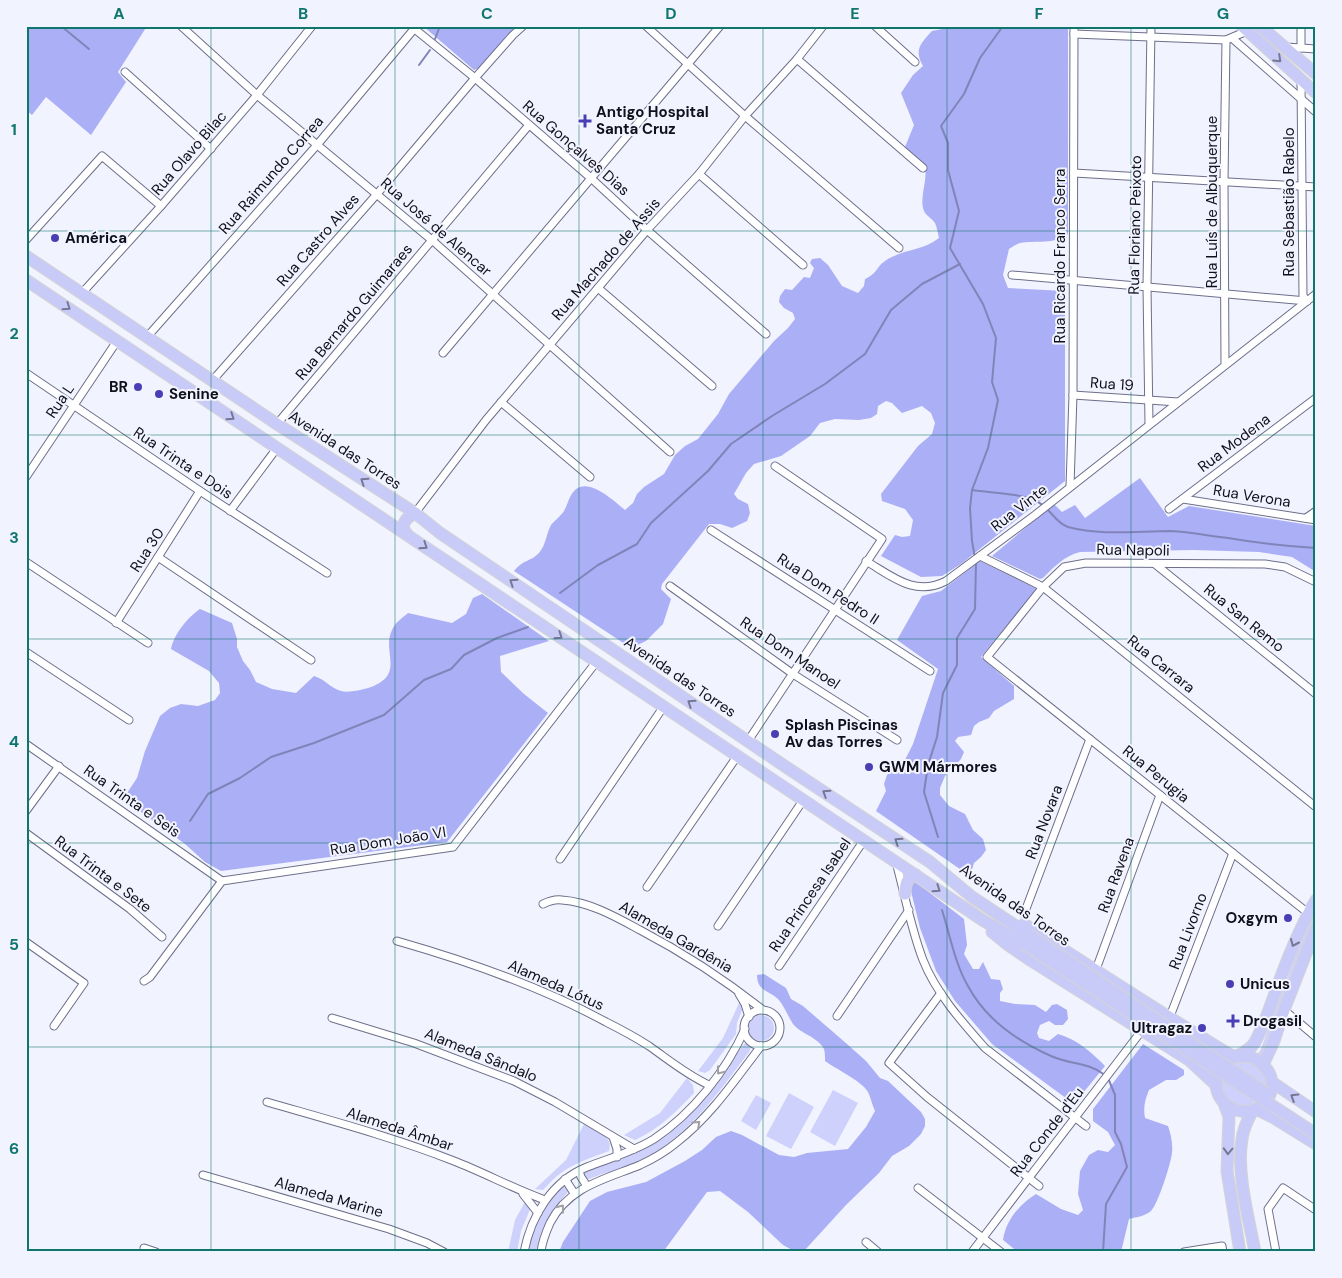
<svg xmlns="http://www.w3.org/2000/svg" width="1342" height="1278" font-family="'DM Sans',sans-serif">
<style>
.green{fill:#ced1fb}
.forest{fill:#abaff6}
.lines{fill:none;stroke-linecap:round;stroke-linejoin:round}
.stream{stroke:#8184b8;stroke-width:2}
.minor-casing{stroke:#6d6f8a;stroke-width:9}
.primary-casing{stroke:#d4d4d6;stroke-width:13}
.minor{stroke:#fff;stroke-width:7}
.primary{stroke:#c8cbf7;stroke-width:11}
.primary-bridge-casing{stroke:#d4d4d6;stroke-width:13;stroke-linecap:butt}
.primary-bridge{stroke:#c8cbf7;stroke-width:11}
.oneway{stroke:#757794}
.oneway2{stroke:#9f9fa4}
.grid{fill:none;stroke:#0f766e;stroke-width:1;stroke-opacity:0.55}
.poi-dot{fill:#4a3eb5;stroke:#f1f3ff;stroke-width:2}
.labels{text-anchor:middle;stroke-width:4;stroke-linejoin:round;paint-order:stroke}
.poi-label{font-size:15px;font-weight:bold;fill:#10101b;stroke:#f1f3ff;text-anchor:start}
.street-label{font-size:15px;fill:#10101b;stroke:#f1f3ff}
.neatline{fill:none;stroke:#0f766e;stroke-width:2}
.grid-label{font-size:16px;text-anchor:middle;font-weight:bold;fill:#0f766e}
</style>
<rect width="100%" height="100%" fill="#f1f3ff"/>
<g class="green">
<path d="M1316,907v15l-51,138 -9,-5 4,-4 44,-118z"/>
<path d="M740,1001l3,7 -6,15 -1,11 -26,36 -5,3 -7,-2 25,-33z"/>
<circle cx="761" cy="1028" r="13"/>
<path d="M745,1043l5,1 1,3 -2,5c-34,45 -64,90 -119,113 -13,5 -27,8 -41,14l-3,-1 -2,-4 4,-4 42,-15 35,-20 27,-24z"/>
<path d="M1252,1061c5,5 11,10 13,16 5,16 -16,37 -32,27 -5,-3 -10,-10 -14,-14 7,-28 4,-28 33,-29z"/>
<path d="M687,1078l6,7 1,8c-17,18 -36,37 -59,47l-11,-5 36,-22z"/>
<path d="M833,1090l25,13 -23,43 -25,-14z"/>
<path d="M789,1093l25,14 -23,42 -25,-13z"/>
<path d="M756,1095l15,8 -15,27 -15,-9z"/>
<path d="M584,1124c12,7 30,12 25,27 -18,7 -36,12 -52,25 -5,4 -9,9 -14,14l-8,-1 31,-29z"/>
<path d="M563,1186h4l1,6c-16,18 -28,35 -32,60h-8c5,-26 15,-49 35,-66z"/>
<path d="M526,1200l5,7 -10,24 -4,21h-9l7,-32z"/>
</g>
<g class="forest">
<path d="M26,26h121l-29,46 8,10 -35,53 -45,-38 -14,18 -6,-5z"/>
<path d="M423,26h96l-12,9 -26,32 -7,3z"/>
<path d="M944,26h124v208c-13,11 -33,6 -48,9 -4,1 -8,4 -11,6l-6,26 5,13 57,3v190l-104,83 -19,12 -21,1 -40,-21 14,-21 7,2 8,-1 3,-16 -8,-11 -23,-8 -1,-7 37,-48 14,-12 3,-11 -4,-10 -9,-7 -20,7 -10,-10 -6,-2 -8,5 -1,8 -6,4 -12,2 -24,-1 -15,4 -10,13 -29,20 -27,8 -8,9 -12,21 4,5 10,5 2,9 -3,8 -15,7 -12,-4h-11l-47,60 -1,5 10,10 -8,25 -17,17 -15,7 -117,-77c8,-11 18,-10 25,-18 7,-8 7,-19 12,-28 4,-5 10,-9 13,-14 4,-7 5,-15 11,-21 14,-13 39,11 50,20l8,-7 4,-9 7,-7 20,-13 11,-19 10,-9 13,-7 20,-25 11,-20 45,-53 14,-13 7,-9 -2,-6 -9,-5 -5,-6 1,-6 5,-7 7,1 12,-13 6,1 4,-10 -4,-5 2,-4 8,-1 8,7 14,21 16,7 6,-7 1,-7c13,-6 11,-12 20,-18 17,-12 38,-10 54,-23 -1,-4 -2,-11 -4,-15 -4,-6 -10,-7 -12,-15 -3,-12 6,-34 1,-42 -3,-5 -14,-14 -19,-19l9,-22 -13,-32 12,-18 10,-9c-9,-16 -3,-22 9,-35l10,-2z"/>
<path d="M1140,478l28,39 21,-11 127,20v46l-24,-15 -33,-5 -65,-2 -114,2c-16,4 -26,15 -37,26l-3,1 -48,-23 62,-52 8,8 13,-7 10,13z"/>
<path d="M980,561l57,28 -56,68 33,29v13l-20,12 -5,7 -10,4 -5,4 -3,9 -13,2 -3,4 9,11 -3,7 -16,17 -5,12v7l9,11 16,8 8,16 10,9 3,11 -5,7 -7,6 -4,13 -94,-65 10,-20 -2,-7 3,-9 6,-6 10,-5 10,-20 25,-75 -41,-29 25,-44 19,-5z"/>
<path d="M482,594l67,47 -49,15 1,16 23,22 24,19 -101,129 -226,29 -16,-9 -20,-18 -62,-45 14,-21 8,-27 15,-35 10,-8 11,-4 17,2 17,-6 5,-7 -1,-10 -10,-12 -38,-22c3,-15 17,-32 29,-40l32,14 5,16v8l6,14 7,9 6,12 16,7 24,4 18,-17c11,3 16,12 27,15 8,2 19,-1 27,-3 39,-13 13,-36 24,-58 3,-7 10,-12 16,-17l44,10 14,-9 7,-16z"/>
<path d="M913,880l51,39 3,26 -3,9 9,15h6l4,-7 8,17 9,1 3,9 -3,4v8l15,3 20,1 11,7 6,-7 5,-1 10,6 1,9 -5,6h-8l-6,-4 -9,4 -3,8 2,5 10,3 9,-7c20,6 33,18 47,32l-31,38 -82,-60 -37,-43 -19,-30 -16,-43 -11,-45z"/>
<path d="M764,974l22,14 5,11 12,7 44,38 19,17 14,17 8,3 33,31 4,7v7l-4,8 -12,12 -17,10 -13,17 -33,32 -42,46 -8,1 -13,-7 -35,-33 -28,-21 -13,1 -44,60h-104l4,-10 27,-41 17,-9 39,-10 39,-21 17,-11 14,-13 15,-6 11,4 37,20 15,2 13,-4 41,-4 18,-22 9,-16c-3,-6 -4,-13 -7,-19 -6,-11 -32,-23 -43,-31 0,-3 0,-9 -1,-12 -6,-12 -23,-15 -31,-25 -5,-8 -8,-16 -14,-24 -9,-10 -22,-8 -22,-25z"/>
<path d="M1143,1044l41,26v5l-8,5h-10l-17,10c-4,10 -6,17 -4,28l23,8c3,9 5,18 4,27 -1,10 -14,51 -21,58 -6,5 -14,6 -22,8l-8,33h-103l-15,-12c3,-20 16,-35 33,-46l25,15 17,6 5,-5 -5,-16 2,-23 9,-16 9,-5 10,2 7,-7 -7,-13 -15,-11v-12z"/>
</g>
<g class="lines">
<g class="stream">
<path d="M61,26l28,23"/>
<path d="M435,39l5,-13"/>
<path d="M419,65l11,-15"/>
<path d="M972,490c19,3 47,3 64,11 13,5 19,22 32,26 34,9 69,4 103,4 19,1 39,5 57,7 29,5 58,8 88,10"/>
<path d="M975,558l-3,-17 -2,-33 2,-18 16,-42 10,-48 -6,-18 4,-44 -13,-34 -33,-56 9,-37 -11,-41v-27l-7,-17 23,-32 16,-36 23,-32"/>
<path d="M560,593l38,-28 39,-21 14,-21 57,-52 23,-27 41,-28 53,-32 40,-30 26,-44 31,-26 38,-20"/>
<path d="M190,821l18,-27 32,-16 31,-21 43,-14 70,-28 40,-35 27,-11 13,-14 33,-17 31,-11"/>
<path d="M938,837l-14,-45 4,-27 9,-28 6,-44 14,-28v-27l18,-29 1,-47"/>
<path d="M942,910c8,25 13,54 26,76 18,34 49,55 83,70 19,9 35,5 54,19"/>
<path d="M1103,1252l3,-48 21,-37 -6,-23 -6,-12v-37l-7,-17"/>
</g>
<g class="minor-casing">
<g id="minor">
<path d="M181,26l76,69 176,146 237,211"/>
<path d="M411,26l64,52 117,101 55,51 119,104"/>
<path d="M646,26l99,90 154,132"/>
<path d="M875,26l40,36"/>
<path d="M1074,34l152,6 21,-9"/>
<path d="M1232,38l84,74"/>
<path d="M1286,47l30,2"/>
<path d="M1301,48v-22"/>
<path d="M797,59l126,109"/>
<path d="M125,72l86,77"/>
<path d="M1301,81l2,215 4,5"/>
<path d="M1074,173l242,14"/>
<path d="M699,174l104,91"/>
<path d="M26,240l76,-84 59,50"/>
<path d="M1012,275l295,26"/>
<path d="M598,288l114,98"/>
<path d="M82,293l79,-87 96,-111 55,-69"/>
<path d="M147,337l170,-192 97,-116"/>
<path d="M443,353l277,-327"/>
<path d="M1225,365l-1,-183 2,-142"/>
<path d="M26,373l174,118 127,82"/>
<path d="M212,381l165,-187 98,-116 38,-43 10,-9"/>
<path d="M1073,395l105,7"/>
<path d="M501,402l89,75"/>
<path d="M277,424l252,-299"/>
<path d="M1149,424l-2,-137 4,-261"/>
<path d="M26,477l91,-136"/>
<path d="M1070,486l3,-91 1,-369"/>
<path d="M1183,499l133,21"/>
<path d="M1169,509l147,-111"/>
<path d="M230,511l47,-63"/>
<path d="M415,513l71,-93 161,-190 52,-56 46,-58 52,-57 26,-33"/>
<path d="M1306,518l10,-7"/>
<path d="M711,530l219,141"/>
<path d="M980,556l63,31 273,220"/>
<path d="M158,557l153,103"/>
<path d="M866,561c27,16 49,36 80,20l89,-66 281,-221"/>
<path d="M26,562l122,81"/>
<path d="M1155,564l161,130"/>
<path d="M670,586l123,88 104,66"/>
<path d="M116,623l84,-132"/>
<path d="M26,652l103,68"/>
<path d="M748,741l134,-202 -107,-73"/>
<path d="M26,744l196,137"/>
<path d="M26,811l33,-45"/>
<path d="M26,833l104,76 32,28"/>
<path d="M560,859l104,-153"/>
<path d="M896,862c9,33 15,67 27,98 13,33 39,62 62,88l101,78"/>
<path d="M647,887l91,-132"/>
<path d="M543,904c6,-3 12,-5 19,-4 28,2 54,17 78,30 44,23 85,50 123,80"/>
<path d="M1308,913l-321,-256 56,-70 21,-20 22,-4 179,1 20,3 31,15"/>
<path d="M1024,914l66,-175"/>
<path d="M718,926l86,-127"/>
<path d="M397,941c70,20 145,46 209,81 14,7 29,15 43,24 20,14 38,29 60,39"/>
<path d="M26,942l58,41 -30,43"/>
<path d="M1098,964l62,-169"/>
<path d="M779,966l85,-126"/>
<path d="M144,981l6,-4 72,-96 231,-34 144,-186"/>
<path d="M941,993l-52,70 38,34 112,89"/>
<path d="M739,994l6,10 4,13"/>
<path d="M1284,1010l32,27"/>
<circle cx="762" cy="1028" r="18"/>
<path d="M837,1016l72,-106"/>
<path d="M332,1018l82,25 100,38 41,21 79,47"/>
<path d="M1169,1019l64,-166"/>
<path d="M267,1102c62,18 126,35 187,59 31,12 60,28 91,39"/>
<path d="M613,1137l4,12v8"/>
<path d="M579,1171l2,6 6,9"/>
<path d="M203,1175l186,54 38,14 17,9"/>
<path d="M565,1179l9,14"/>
<path d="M918,1188l83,64"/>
<path d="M523,1194l15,19"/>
<path d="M866,1242l12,10"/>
<path d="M144,1248l12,4"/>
<path d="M524,1252c7,-36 28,-71 63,-85 23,-9 46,-15 67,-28 39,-26 72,-68 91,-110"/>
<path d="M541,1252c1,-11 5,-20 9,-29 19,-37 56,-44 90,-58 13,-6 25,-13 36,-22 35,-27 59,-63 85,-97"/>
<path d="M972,1252l171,-223"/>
<path d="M1184,1252l38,-6 1,6"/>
<path d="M1276,1252l-8,-43 15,-21 33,22"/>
</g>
</g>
<g class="primary-casing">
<g id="primary">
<path d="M1242,26l74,67"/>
<path d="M1260,26l56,48"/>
<path d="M26,256l251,168 138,89 25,20 349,236 141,93 42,35 56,37"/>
<path d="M26,280l958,641 39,22"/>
<path d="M407,534l-4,-6c1,-8 5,-11 12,-15"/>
<path d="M905,894c0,-8 1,-18 11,-19"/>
<path d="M1024,924c65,42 129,84 195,124 4,2 8,6 13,7 11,4 19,-3 31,10 14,13 11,36 -7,44 -22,9 -45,-10 -39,-33 5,-21 29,-18 38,-34 11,-20 17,-42 25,-63 10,-27 21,-54 36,-79"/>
<path d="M992,932l16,13 19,13 162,102 27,25"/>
<path d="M1263,1065l11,-24 10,-31 32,-82"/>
<path d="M1272,1082l44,30"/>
<path d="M1224,1103l5,14 -2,54 13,81"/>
<path d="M1256,1109l18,9 42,26"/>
<path d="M1253,1110c-5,9 -10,19 -11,29 -6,33 7,80 13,113"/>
</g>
</g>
<use href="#minor" class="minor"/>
<use href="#primary" class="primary"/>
<g class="primary-bridge-casing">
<g id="primary-bridge">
<path d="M1028,934l238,159"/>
<path d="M1023,943l293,191"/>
</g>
</g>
<use href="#primary-bridge" class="primary-bridge"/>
</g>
<defs><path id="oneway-chevron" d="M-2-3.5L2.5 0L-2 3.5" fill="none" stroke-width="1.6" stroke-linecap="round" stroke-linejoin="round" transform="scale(1.25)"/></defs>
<g class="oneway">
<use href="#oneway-chevron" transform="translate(1278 59) rotate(43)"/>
<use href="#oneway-chevron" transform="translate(67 307) rotate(34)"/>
<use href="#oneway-chevron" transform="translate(231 417) rotate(34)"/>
<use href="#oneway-chevron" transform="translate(364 481) rotate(-146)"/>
<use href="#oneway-chevron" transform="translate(424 546) rotate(34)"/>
<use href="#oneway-chevron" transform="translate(513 582) rotate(-146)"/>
<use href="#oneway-chevron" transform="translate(559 636) rotate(34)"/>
<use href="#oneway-chevron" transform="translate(691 703) rotate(-146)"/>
<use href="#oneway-chevron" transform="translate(826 793) rotate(-147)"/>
<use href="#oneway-chevron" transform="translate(898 841) rotate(-146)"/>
<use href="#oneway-chevron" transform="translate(937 889) rotate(34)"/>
<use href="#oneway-chevron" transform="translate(1294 943) rotate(114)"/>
<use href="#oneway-chevron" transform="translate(1294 1097) rotate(-148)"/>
<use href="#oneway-chevron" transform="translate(1228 1151) rotate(92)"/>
</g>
<g class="oneway2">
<use href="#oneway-chevron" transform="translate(720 1071) rotate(127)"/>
<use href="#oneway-chevron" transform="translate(697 1124) rotate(-42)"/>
<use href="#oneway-chevron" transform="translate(561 1208) rotate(-52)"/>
</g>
<path class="grid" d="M211,26v1226M395,26v1226M579,26v1226M763,26v1226M947,26v1226M1131,26v1226M26,231h1290M26,435h1290M26,639h1290M26,843h1290M26,1047h1290"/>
<g class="poi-dot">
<path d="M582.5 113.5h5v5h5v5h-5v5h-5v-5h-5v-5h5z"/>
<circle cx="55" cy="238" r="5"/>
<circle cx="138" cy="387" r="5"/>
<circle cx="159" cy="394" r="5"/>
<circle cx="775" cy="734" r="5"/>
<circle cx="869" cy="767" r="5"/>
<circle cx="1288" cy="918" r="5"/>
<circle cx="1230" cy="984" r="5"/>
<path d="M1230.5 1013.5h5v5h5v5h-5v5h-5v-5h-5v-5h5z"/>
<circle cx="1202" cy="1028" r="5"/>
</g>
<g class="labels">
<g class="poi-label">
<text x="596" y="117">Antigo Hospital<tspan x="596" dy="17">Santa Cruz</tspan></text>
<text x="65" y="243">América</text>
<text x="128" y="392" text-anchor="end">BR</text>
<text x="169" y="399">Senine</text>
<text x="785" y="730">Splash Piscinas<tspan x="785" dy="17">Av das Torres</tspan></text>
<text x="879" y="772">GWM Mármores</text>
<text x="1278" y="923" text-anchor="end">Oxgym</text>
<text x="1240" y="989">Unicus</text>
<text x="1243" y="1026">Drogasil</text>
<text x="1192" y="1033" text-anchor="end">Ultragaz</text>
</g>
<g class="street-label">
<text transform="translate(576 148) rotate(41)" y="5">Rua Gonçalves Dias</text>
<text transform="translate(189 153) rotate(-49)" y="5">Rua Olavo Bilac</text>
<text transform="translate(271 175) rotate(-49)" y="5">Rua Raimundo Correa</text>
<text transform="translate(1212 202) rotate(-90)" y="5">Rua Luís de Albuquerque</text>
<text transform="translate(1289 202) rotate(-90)" y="5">Rua Sebastião Rabelo</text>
<text transform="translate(1135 225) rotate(-89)" y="5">Rua Floriano Peixoto</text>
<text transform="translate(436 227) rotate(41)" y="5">Rua José de Alencar</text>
<text transform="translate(318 240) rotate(-49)" y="5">Rua Castro Alves</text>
<text transform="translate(1060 256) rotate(-90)" y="5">Rua Ricardo Franco Serra</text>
<text transform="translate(606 259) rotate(-49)" y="5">Rua Machado de Assis</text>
<text transform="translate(354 312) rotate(-50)" y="5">Rua Bernardo Guimaraes</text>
<text transform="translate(1112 384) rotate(4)" y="5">Rua 19</text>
<text transform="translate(60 401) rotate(-56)" y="5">Rua L</text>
<text transform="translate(1234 443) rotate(-37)" y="5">Rua Modena</text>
<text transform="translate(345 450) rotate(33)" y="5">Avenida das Torres</text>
<text transform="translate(183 463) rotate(34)" y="5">Rua Trinta e Dois</text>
<text transform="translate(1252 496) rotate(9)" y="5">Rua Verona</text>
<text transform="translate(1019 508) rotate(-38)" y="5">Rua Vinte</text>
<text transform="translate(147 550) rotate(-57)" y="5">Rua 30</text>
<text transform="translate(1133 550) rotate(1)" y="5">Rua Napoli</text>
<text transform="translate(828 589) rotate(33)" y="5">Rua Dom Pedro II</text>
<text transform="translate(1244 618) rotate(39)" y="5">Rua San Remo</text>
<text transform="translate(790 653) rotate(34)" y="5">Rua Dom Manoel</text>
<text transform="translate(1161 664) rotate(39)" y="5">Rua Carrara</text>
<text transform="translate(680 677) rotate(34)" y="5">Avenida das Torres</text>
<text transform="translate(1156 774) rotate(39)" y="5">Rua Perugia</text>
<text transform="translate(132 801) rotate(35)" y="5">Rua Trinta e Seis</text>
<text transform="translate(1044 822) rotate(-69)" y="5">Rua Novara</text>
<text transform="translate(388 841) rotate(-9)" y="5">Rua Dom João VI</text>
<text transform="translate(103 874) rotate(37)" y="5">Rua Trinta e Sete</text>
<text transform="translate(1116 875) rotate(-70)" y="5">Rua Ravena</text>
<text transform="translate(810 895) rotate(-56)" y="5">Rua Princesa Isabel</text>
<text transform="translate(1015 905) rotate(35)" y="5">Avenida das Torres</text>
<text transform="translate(1188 931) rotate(-69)" y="5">Rua Livorno</text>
<text transform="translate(676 937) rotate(30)" y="5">Alameda Gardênia</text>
<text transform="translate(556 985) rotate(24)" y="5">Alameda Lótus</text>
<text transform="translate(481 1055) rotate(22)" y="5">Alameda Sândalo</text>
<text transform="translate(400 1129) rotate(18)" y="5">Alameda Âmbar</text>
<text transform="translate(1047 1132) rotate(-52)" y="5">Rua Conde d'Eu</text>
<text transform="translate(329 1197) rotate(16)" y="5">Alameda Marine</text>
</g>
</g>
<rect width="1342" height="1278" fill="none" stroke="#f1f3ff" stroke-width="55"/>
<rect x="28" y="28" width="1286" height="1222" class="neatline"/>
<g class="grid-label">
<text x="119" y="19">A</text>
<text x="303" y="19">B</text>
<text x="487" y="19">C</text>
<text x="671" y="19">D</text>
<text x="855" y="19">E</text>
<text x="1039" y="19">F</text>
<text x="1223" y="19">G</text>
<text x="14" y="135">1</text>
<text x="14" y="339">2</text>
<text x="14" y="543">3</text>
<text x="14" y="747">4</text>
<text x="14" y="950">5</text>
<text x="14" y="1154">6</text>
</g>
</svg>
